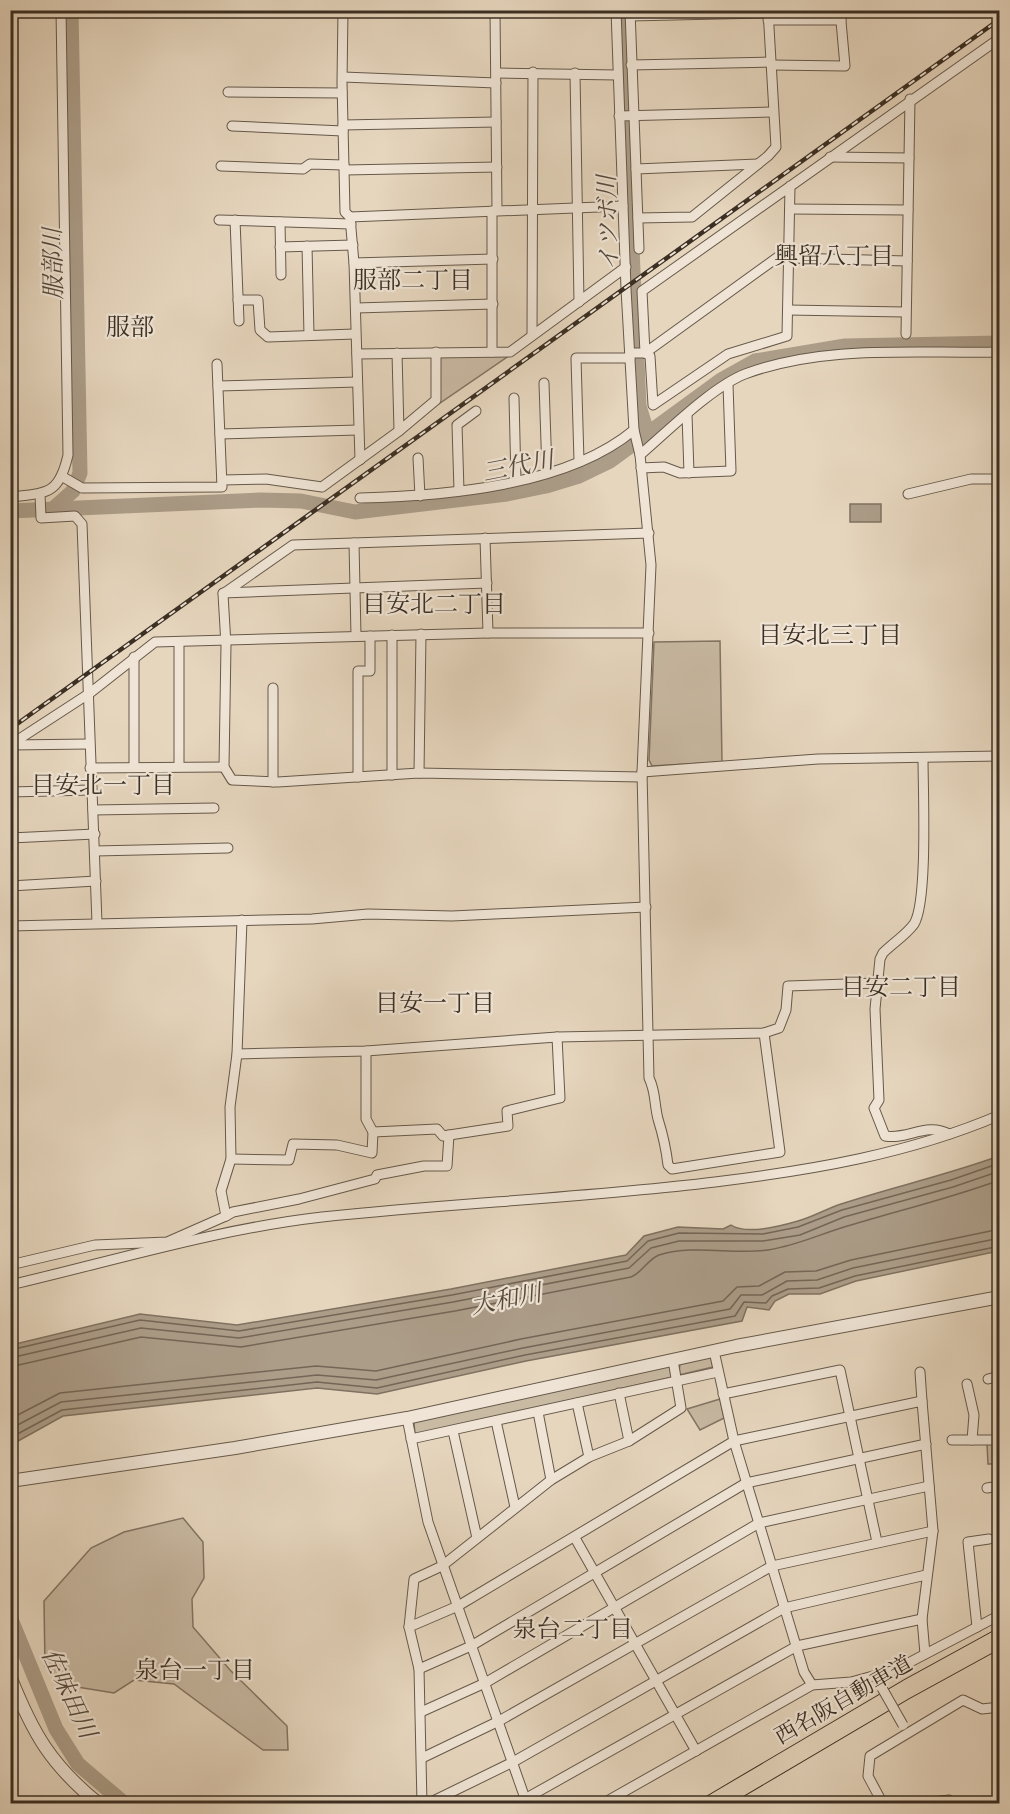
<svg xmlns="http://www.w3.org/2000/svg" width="1010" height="1814" font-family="Cardo,'Noto Serif JP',serif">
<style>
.green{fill:#c9baa4;stroke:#827464;stroke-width:1.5}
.water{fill:#ac9d89;stroke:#7f7160;stroke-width:1.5}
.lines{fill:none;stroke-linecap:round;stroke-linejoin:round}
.shore{stroke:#746656;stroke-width:1.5}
.river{stroke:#ac9d89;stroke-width:15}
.minor-casing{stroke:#66594a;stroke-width:11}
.tertiary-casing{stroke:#66594a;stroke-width:14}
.motorway-casing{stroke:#3b2f23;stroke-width:20}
.minor{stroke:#efe4d5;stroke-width:9}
.tertiary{stroke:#efe4d5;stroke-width:12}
.motorway{stroke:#e6d6be;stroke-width:18}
.rail-casing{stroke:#3b2f23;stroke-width:4.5}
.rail{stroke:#efe4d5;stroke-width:2;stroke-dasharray:7;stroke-linecap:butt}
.minor-bridge-casing{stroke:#66594a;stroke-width:11;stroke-linecap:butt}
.minor-bridge{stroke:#efe4d5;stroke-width:9}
.labels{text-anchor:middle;stroke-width:4.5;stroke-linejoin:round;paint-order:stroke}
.street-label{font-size:22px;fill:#3b2f23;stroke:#efe4d5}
.water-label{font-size:24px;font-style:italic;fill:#574a3c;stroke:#efe4d5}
.neighbourhood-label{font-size:24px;fill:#3b2f23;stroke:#efe4d5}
</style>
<rect width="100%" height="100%" fill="#e6d6be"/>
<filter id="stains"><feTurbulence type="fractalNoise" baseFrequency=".00333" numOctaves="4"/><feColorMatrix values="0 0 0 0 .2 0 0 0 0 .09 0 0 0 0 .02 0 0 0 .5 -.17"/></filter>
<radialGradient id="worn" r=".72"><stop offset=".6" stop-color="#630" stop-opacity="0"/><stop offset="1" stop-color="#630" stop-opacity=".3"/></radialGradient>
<g class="green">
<path d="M440,355h70l-70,48z"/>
<path d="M720,641l2,121 -70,4 -3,-6 5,-118z"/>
<path d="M708,1357l3,1 2,9 -34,8 1,-13z"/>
<path d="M667,1365l3,2 2,10 -257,58 -1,-12 2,-2z"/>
<path d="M720,1399l4,19 -24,12 -13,-21z"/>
<path d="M987,1444l12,1v19h-11z"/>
<path d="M183,1518l20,24 1,36 -12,21 1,28 37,43 57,56 1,24h-25l-89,-66 -40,-4 -20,13 -49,-8 -20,-19 -1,-65 47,-53 33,-16z"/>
</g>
<g class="water">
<rect x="850" y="504" width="31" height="18"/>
<path d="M999,1156v95l-143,30 -36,13h-31l-14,7 -6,9 -22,-3 -5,14 -216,40 -149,33 -60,-6 -254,28 -52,29v-100l129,-31 97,11 214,-36 175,-34 18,-19 34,-9 45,2 8,-4c15,10 50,1 67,-4 15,-4 28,-12 43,-17 52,-17 106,-29 158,-48z"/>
</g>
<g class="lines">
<g class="shore">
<path d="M10,1350l130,-30 99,11 213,-36 175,-34 21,-20 31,-8 84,1 35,-7 44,-17 109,-30 49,-17"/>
<path d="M10,1358l131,-30 98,10 214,-36 176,-34 22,-20 28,-7h84l37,-6 44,-18 109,-30 47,-16"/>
<path d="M10,1367l131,-30 100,10 214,-36 176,-34c12,-5 17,-18 28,-22 36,-11 73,0 109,-5 31,-5 54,-17 83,-25 50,-15 100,-27 149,-45"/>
<path d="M10,1419l50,-26 256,-27 60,5 145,-32 202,-38 14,-14 22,-1 26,-14 31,-1 35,-11 149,-31"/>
<path d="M10,1429l51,-27 256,-27 59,5 147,-32 207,-39 11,-14h21l25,-14 30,-1 36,-12 147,-30"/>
<path d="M10,1438l52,-28 255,-28 60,6 148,-33 210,-39 9,-14 22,1 6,-7 16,-7 31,-1 36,-12 145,-30"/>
</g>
<g class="river">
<path d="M626,10l-1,80 14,316 8,26"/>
<path d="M55,507l18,-16 7,-18 -9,-463"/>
<path d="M10,511l250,-11 41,1 54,11 152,-18 39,-8 33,-10 31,-15 111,-81 34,-19 90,-15 155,-3"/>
<path d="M10,1617l46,112 22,35 47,40"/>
</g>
<g class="minor-casing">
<g id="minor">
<path d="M343,10l-1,72 3,130 5,5 4,46 6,197"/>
<path d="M495,10l2,200"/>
<path d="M616,10l10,279 8,141 6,25 11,110 -9,207 7,306c7,14 5,26 9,41 5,16 8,29 10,46l4,4 108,-17 -16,-119"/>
<path d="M630,10l9,239"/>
<path d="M630,16l138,-3"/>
<path d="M768,20h73"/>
<path d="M631,65l139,-3"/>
<path d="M771,65l74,1 -5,-56"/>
<path d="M497,73l120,2"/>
<path d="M575,73l4,229"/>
<path d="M343,77l153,6"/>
<path d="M228,92l114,1"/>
<path d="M619,116l154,-4"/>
<path d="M343,125l153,-3"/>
<path d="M232,126l111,5"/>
<path d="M830,157l79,1"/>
<path d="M221,166l82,3 7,-5 34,1"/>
<path d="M636,169l122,-5"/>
<path d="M345,170l152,-3"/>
<path d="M790,186l-3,150 -59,18 -75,51 -3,-49 -5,-3 -3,-62 358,-253"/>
<path d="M790,209l118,1"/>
<path d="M492,211v141"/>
<path d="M350,217l273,-11"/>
<path d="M638,218l54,-1 76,-61 8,-9 -8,-137"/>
<path d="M219,220l132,4"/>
<path d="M235,220l4,101"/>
<path d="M280,222l1,53"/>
<path d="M307,246l2,89"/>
<path d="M280,247l73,-2"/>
<path d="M789,258l118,3"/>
<path d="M354,263l139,-4"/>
<path d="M238,300h20l2,30 8,7 87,-3"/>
<path d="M356,308l137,-4"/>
<path d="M788,310l117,2"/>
<path d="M906,334l4,-235"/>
<path d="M532,335l1,-263"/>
<path d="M397,353l2,78"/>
<path d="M630,353h15l144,-104"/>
<path d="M357,354l153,-2 116,-85"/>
<path d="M544,383l3,89"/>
<path d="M218,386l139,-4"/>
<path d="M514,398l2,83"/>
<path d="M687,415l2,58"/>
<path d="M220,434l138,-4"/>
<path d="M640,455c28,-24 72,-68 105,-81 80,-30 171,-20 255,-22"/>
<path d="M418,458l2,38"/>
<path d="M579,461l-3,-103h54"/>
<path d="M641,468l23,-1 16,6 51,-2 -3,-86"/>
<path d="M63,477l19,11 140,-1 -5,-123"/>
<path d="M222,480l44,-1 56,8 77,-56 37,-31v-48"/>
<path d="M459,491l-2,-66 19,-14"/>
<path d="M40,494l1,24 34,-2 7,8 15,399"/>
<path d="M908,494l63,-15h29"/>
<path d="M10,497c37,-4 49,-2 58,-42l-7,-445"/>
<path d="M360,498c85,-2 207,-12 274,-68"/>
<path d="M485,538l3,95"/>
<path d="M354,543l2,93"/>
<path d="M223,593l264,-10"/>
<path d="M273,688v94"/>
<path d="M10,745l80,-52 65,-51 333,-9h161"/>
<path d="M11,745l78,-1"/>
<path d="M923,758c0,31 5,144 -9,166 -8,11 -21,19 -31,29l-3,6 -5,50 4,91 -5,8 11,28c23,4 41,-14 64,-2"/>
<path d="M179,766v-124"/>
<path d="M134,767v-110"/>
<path d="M90,768l134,-1"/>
<path d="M642,772l176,-13 182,-3"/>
<path d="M419,773l2,-139"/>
<path d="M392,775v-140"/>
<path d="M358,777v-106h12v-35"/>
<path d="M642,777l-223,-4 -141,9 -46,-2 -8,-13 2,-122 -3,-51 70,-49 356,-12"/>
<path d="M10,792l81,-2"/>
<path d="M93,810l121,-2"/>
<path d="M10,838l85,-4"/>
<path d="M95,851l133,-3"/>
<path d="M10,886l86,-5"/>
<path d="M10,926l302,-7 56,-5 84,2 194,-9"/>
<path d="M237,1054l129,-3 191,-14 207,-4 15,-5 7,-18 2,-24 89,-3"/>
<path d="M373,1132l64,-3 6,7 65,-10 -1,-15 53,-13 -3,-61"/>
<path d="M231,1159l58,1 4,-16 44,1 35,8 1,-21 -7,-13v-68"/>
<path d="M226,1216l7,-4 66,-13 76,-20 2,-4 47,-9h23l2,-31"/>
<path d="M10,1265l85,-20 72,-3 59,-26 -5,-25 10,-32 -1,-52 7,-53 5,-134"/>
<path d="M10,1285c103,-24 207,-56 312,-68 131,-14 262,-19 393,-35 97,-12 194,-28 285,-67"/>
<path d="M714,1351l20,90 70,231 8,13"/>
<path d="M920,1372l2,29"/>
<path d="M988,1379l12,-3"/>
<path d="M967,1384l7,31 -2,25h28"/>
<path d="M619,1393l10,48"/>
<path d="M723,1394l117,-24 37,172"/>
<path d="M577,1403l12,54"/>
<path d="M538,1412l13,68"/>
<path d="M407,1418l21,104 99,282"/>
<path d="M496,1421l19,86"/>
<path d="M453,1431l24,107"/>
<path d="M411,1439l307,-67"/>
<path d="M952,1440h20"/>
<path d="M987,1488l13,-2"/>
<path d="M575,1538l121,213"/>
<path d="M409,1627l49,-21 276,-165 188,-40 11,130 -11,88 3,35"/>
<path d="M977,1627l-9,-85 21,-3"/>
<path d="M419,1669l52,-23 275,-163 180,-39"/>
<path d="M421,1712l64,-29 274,-160 170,-37"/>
<path d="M422,1758l77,-37 273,-155 161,-35"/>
<path d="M422,1804l-3,-135 -10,-42 5,-48 28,-13 109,-86 38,-23 40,-16 52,-33 -8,-48"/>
<path d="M427,1804l86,-42 271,-154 142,-33"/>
<path d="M516,1804l281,-158 125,-27"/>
<path d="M602,1804l210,-119 39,-3 44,-12 105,-55"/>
<path d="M883,1804l-15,-28 2,-20 93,-56 19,9 18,-2"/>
<path d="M916,1804l33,-4v4"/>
</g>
</g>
<g class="tertiary-casing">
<g id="tertiary">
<path d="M10,1481l225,-33 172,-30 329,-72 264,-49"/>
<path d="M10,1676c23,58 41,89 89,128"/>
</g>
</g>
<g class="motorway-casing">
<path id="motorway" d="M712,1804l195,-115 93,-51"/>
</g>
<use href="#minor" class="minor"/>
<use href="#tertiary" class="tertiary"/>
<use href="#motorway" class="motorway"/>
<g class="rail-casing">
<path id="rail" d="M10,729l990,-710"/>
</g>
<use href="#rail" class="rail"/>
<g class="minor-bridge-casing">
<path id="minor-bridge" d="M882,1688l21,37"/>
</g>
<use href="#minor-bridge" class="minor-bridge"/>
</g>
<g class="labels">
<g class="street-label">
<text transform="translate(843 1699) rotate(-30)" y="8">西名阪自動車道</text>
</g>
<g class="water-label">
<text transform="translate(608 223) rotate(-92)" y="8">イツボ川</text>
<text transform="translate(53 264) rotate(-91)" y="8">服部川</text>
<text transform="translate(518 466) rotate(-11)" y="8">三代川</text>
<text transform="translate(506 1299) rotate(-11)" y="8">大和川</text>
<text transform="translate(69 1693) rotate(65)" y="8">佐味田川</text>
</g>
<g class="neighbourhood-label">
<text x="834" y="264">興留八丁目</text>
<text x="413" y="288">服部二丁目</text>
<text x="130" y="335">服部</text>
<text x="434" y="612">目安北二丁目</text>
<text x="830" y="643">目安北三丁目</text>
<text x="103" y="793">目安北一丁目</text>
<text x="901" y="995">目安二丁目</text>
<text x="435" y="1011">目安一丁目</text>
<text x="573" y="1637">泉台二丁目</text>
<text x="195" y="1678">泉台一丁目</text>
</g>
</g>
<rect width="1010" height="1814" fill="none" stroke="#e6d6be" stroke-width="36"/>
<rect x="12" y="12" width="986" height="1790" fill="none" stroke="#3b2f23" stroke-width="3"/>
<rect x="18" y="18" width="974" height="1778" fill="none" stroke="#3b2f23" stroke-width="1.5"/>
<rect width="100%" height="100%" filter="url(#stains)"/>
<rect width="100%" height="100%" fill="url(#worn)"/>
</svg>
